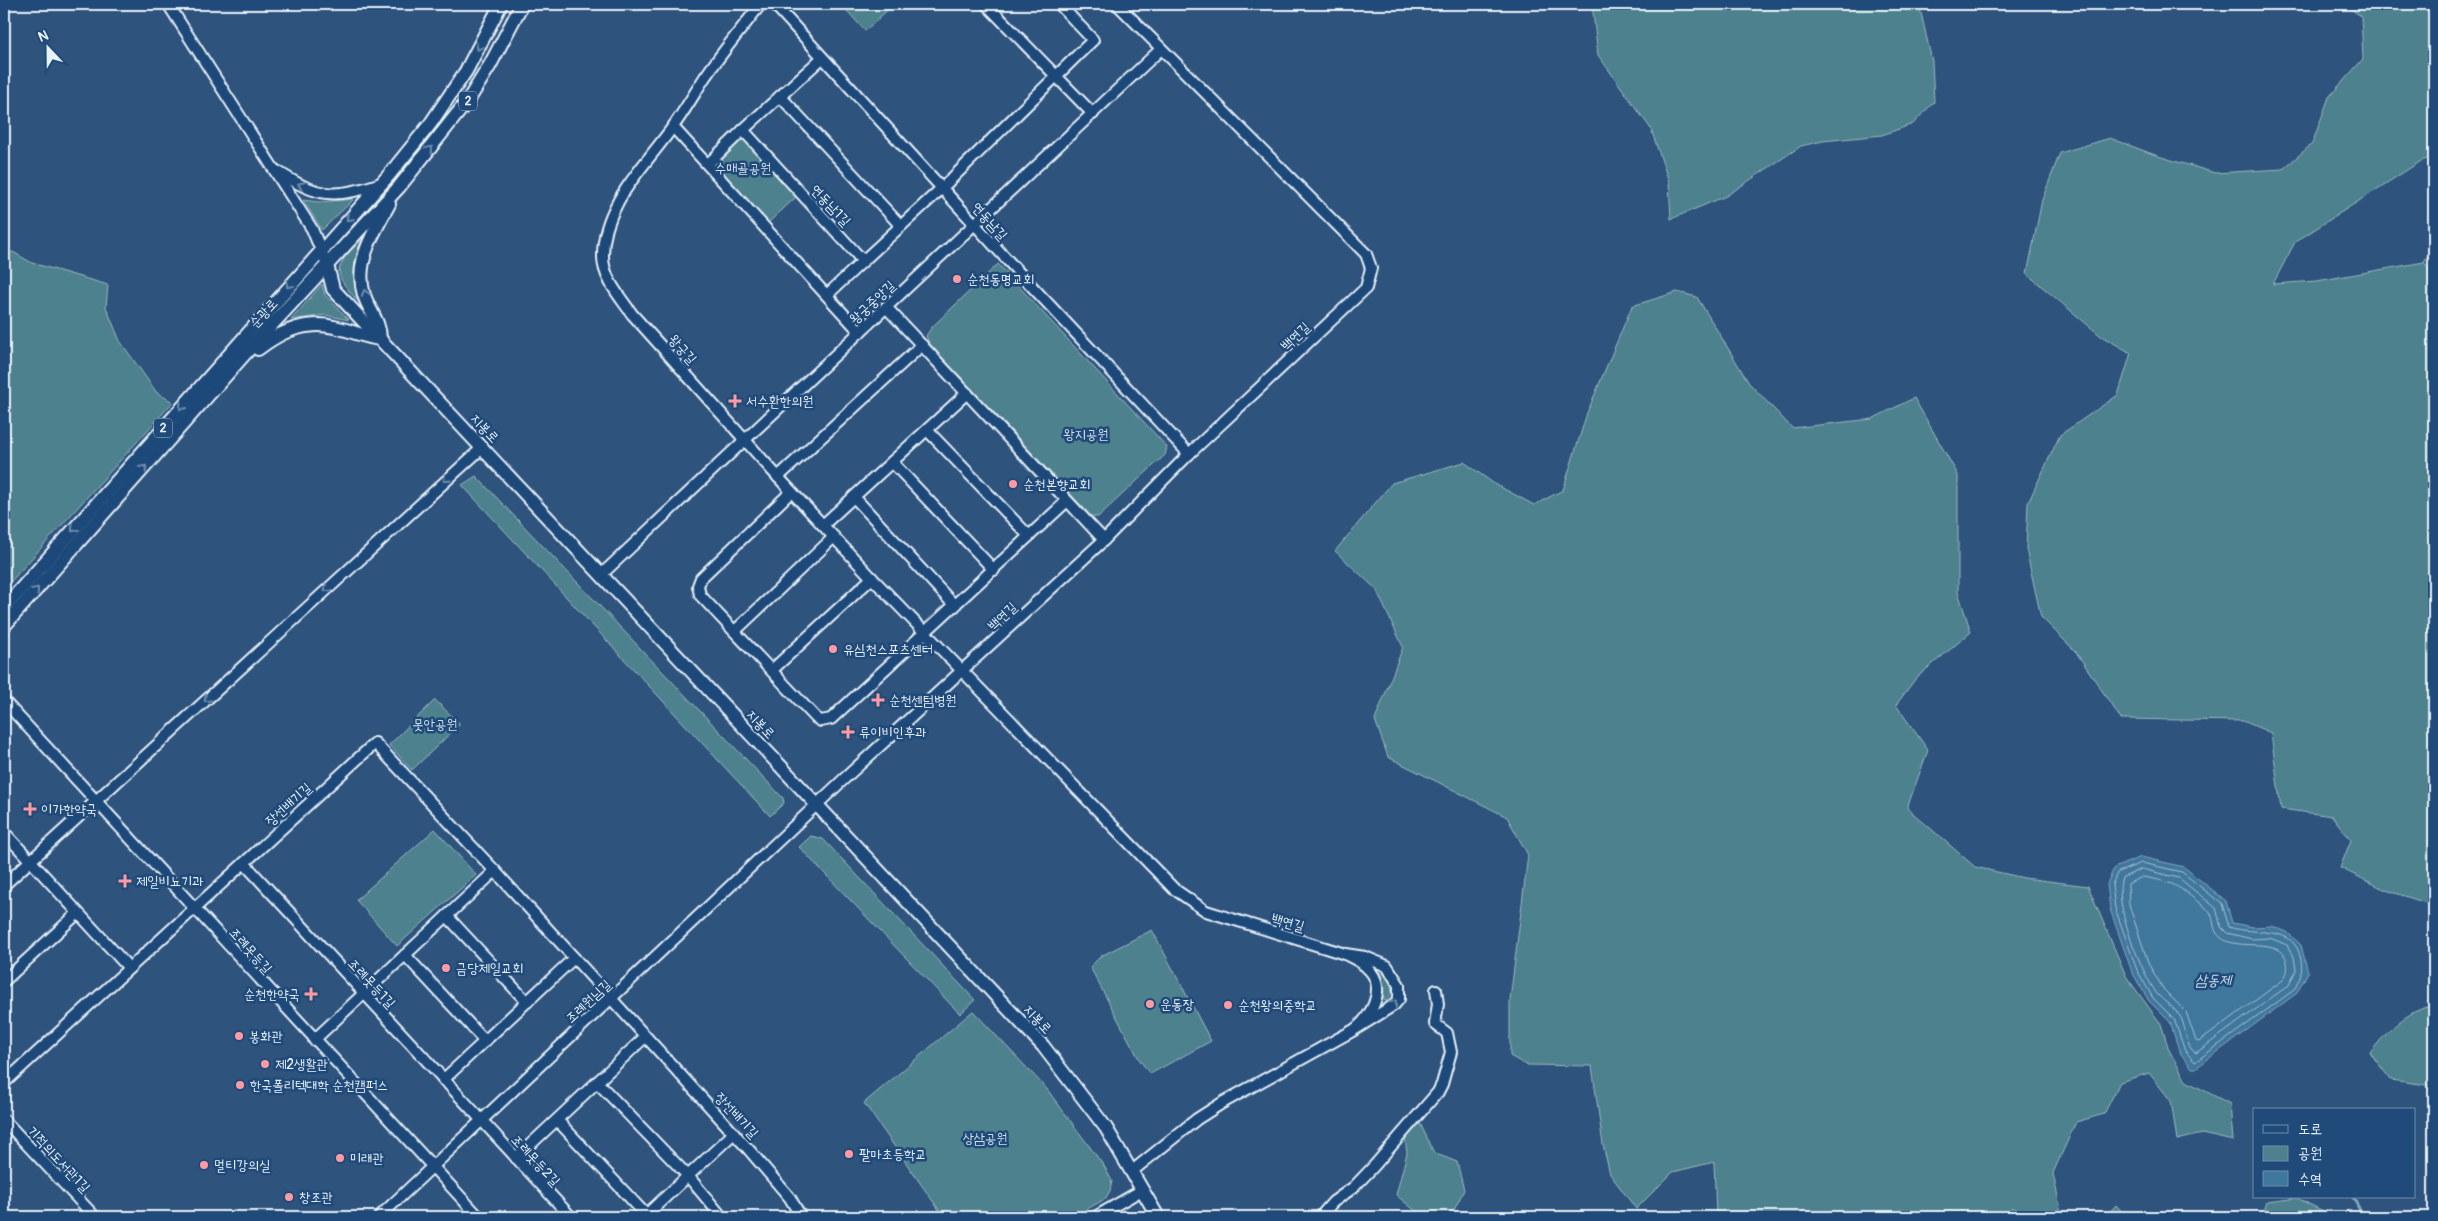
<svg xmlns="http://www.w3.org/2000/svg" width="2438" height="1221" font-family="Pangolin,'Poor Story',sans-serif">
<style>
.green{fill:#4e818d;stroke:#9bb9c2}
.water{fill:#40779c;stroke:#83a8c1}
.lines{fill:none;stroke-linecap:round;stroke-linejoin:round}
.shore{stroke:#a5c0d3;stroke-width:1}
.stream{stroke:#83a8c1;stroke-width:3}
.minor-casing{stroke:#e8f1f8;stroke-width:14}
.major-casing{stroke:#e8f1f8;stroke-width:16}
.minor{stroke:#1f4a7a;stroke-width:10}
.major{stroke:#1f4a7a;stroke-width:12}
.oneway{stroke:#6f8dac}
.poi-dot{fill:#ff9aa2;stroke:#1f4a7a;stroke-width:2}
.labels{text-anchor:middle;stroke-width:5;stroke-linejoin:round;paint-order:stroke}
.shield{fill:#1f4a7a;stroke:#acbfd2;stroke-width:1}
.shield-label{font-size:12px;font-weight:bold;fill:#e8f1f8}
.park-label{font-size:14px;fill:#d1e0e8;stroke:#1f4a7a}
.street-label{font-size:14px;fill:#e8f1f8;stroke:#1f4a7a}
.poi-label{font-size:14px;fill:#e8f1f8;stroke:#1f4a7a;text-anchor:start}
.water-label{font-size:15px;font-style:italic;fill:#cfdfea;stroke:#1f4a7a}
</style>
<rect width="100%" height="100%" fill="#2e537d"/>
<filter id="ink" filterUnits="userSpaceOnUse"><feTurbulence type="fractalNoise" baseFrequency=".02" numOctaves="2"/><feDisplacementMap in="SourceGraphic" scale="10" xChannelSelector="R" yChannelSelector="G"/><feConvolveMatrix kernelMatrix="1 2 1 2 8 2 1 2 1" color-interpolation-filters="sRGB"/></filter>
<g filter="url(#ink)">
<g class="green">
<path d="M841,4h53l-29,27z"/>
<path d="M1592,4h327l13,57 2,41 -21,22 -31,11 -59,6 -22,5 -75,50 -55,23 -2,-37 -18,-53 -53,-74z"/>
<path d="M2343,4h91v153l-13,4 -126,81 -22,42 44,-3 107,-19 10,-19v11l-10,8 10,15v631l-5,-4 -43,-14 -46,-22 11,-28 -19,-24 -51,-7 -10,-76 -28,-12 -122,-2 -45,-67 -35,-35 -15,-68 2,-46 32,-68 58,-40 13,-42 -30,-17 -74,-62 15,-74 18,-47 50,-15 48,18 57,17 68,-4 29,-25 17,-47 34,-38 -2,-43z"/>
<path d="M744,138l52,59 -29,27 -54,-57z"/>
<path d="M354,199l-32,31 -19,-30 16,2z"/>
<path d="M363,235c-10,26 -14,46 -1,71 -31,-35 -30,-34 1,-71z"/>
<path d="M13,252l19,11 76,22 -2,22 14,34 37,52 16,9 -169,187v-335z"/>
<path d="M998,264l169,183 -2,8 -67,62h-6l-163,-174 -3,-7 6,-9z"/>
<path d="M322,284l3,11 24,25 -24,-5 -34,5z"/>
<path d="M1677,292l20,5 52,86 43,45 80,-9 42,-21 44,77v117l13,40 -55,46 -20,27 32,45 -21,58 68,59 49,11 64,8 38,90 35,48 8,26 17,31 44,23 3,37 -31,-7 -25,6 -6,-39 -22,-28 -29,9 -16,32 -28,8 -23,51 9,44h-31l-19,-10 -4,10h-292l-2,-55 -41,10 -37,37 -26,-35 -7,-29 -11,-79 -66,-1 -16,-9v-56l18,-145 -21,-38 -119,-60 -13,-37 28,-73 -27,-58 -41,-38 57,-68 72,-21 29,21 41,22 29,-15 24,-77 45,-107z"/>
<path d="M476,476l307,322 1,5 -14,13 -308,-331z"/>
<path d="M435,700l25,24 -48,46 -23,-25z"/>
<path d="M435,829l41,46 -79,71 -41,-46z"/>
<path d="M811,836l12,3 152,161 -15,14 -161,-167z"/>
<path d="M1152,930l59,111 -61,33 -11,-15 -49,-92 11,-11z"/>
<path d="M1379,971c11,6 18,21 7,30l-2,-1 -1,-18z"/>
<path d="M2434,1005v81l-43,-6 -21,-27c17,-22 36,-42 64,-48z"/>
<path d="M973,1011l73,77 58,78 8,15 -2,10 -5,8 -32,18h-129l-80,-114z"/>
<path d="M1419,1121l15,32 23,9 7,28 -13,26 -28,1 -27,-22 11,-42 -3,-21z"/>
<path d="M2297,1198l38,19h-73l5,-15z"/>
<path d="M2116,1205l11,12h-22z"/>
</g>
<path class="water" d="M2141,857l43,10 42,34 6,22 21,4 19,-1 15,6 14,13 7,27 -11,21 -101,75h-4l-12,-15 -10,-31 -21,-21 -17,-29 -22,-63 -3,-25 7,-16z"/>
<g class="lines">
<g class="shore">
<path d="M2142,863l40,9 40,32 7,23c26,9 66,-4 72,33 2,12 -1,19 -7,30l-99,72 -10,-11 -11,-32 -21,-21 -16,-28 -22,-62 -3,-23 5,-12z"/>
<path d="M2142,869l37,9 37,30 5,19 6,6 25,6 18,-1 17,7 7,12 2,13 -7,15 -93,68c-12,-6 -9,-26 -16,-37 -6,-9 -16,-14 -23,-22 -15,-20 -45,-93 -35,-116z"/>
<path d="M2143,877c29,5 33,7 55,25 4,3 10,7 12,10 5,9 2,18 10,25 18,16 62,-3 67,25 1,8 0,12 -4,18l-84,62 -3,-1 -10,-29 -22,-22 -15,-25 -20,-60 -1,-21z"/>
</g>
<path class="stream" d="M2353,1197l10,19 4,1"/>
<g class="minor-casing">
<g id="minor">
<path d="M168,4l144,225 15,36"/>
<path d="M761,4c-19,24 -39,48 -56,73 -11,17 -21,35 -33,51 -28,39 -70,77 -69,129 0,21 17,40 29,57l146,163 94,101 302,311 32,22 139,43"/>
<path d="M774,4l237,260 178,190"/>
<path d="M986,4l107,110"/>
<path d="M822,58l-79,72 120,131 79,-73 151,-148 -34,-36"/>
<path d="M780,96l121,130"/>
<path d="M673,127l187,205"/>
<path d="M708,164l35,-34"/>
<path d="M277,171c40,27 59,28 104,12"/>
<path d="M827,295l36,-34"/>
<path d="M886,307l218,233"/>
<path d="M927,430l102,106"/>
<path d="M892,462l102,108"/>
<path d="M778,477l144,-132"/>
<path d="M791,492l-90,86 -3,8 2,9 116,123 5,3 10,-2 236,-218"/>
<path d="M854,497l101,109"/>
<path d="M823,525l144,-132"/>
<path d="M601,575l560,-526"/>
<path d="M735,631l99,-94"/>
<path d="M772,670l100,-92"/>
<path d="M4,701l475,516"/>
<path d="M4,832l125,136"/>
<path d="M244,863l327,354"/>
<path d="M4,885l479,-438"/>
<path d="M447,916l80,86"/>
<path d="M405,955l80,86"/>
<path d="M4,981l74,-68"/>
<path d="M314,1040l181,-169"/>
<path d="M443,1080l131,-122"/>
<path d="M597,1082l91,94 34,41"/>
<path d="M4,1083l371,-340 120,128 255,280 40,47 11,19"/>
<path d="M4,1120l91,97"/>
<path d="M557,1120l91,97"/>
<path d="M516,1158l129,-121"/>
<path d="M1131,1172l66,-53 25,-16 132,-73 40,-25 5,-6v-14l-12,-19 -22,-9 -20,-3c10,5 19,9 26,18 15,19 -1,46 -17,58"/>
<path d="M379,1217l466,-439 259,-238 85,-86 177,-166 5,-20 -5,-14 -249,-250"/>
<path d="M644,1217l90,-84"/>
<path d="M1095,1217l47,-27"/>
<path d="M1320,1217l13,-15 21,-15 20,-21 64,-74 4,-8 9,-32 -4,-19 -12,-9 3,-20 -2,-14"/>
</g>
</g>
<g class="major-casing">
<g id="major">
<path d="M327,265l6,24 710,757 63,82 52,89"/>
<path d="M380,339c0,-18 -11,-28 -16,-44 -10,-33 10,-63 25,-91"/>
<path d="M258,349c22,-17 47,-29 76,-22 16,3 30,10 46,12"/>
<path d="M4,608l385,-433 42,-52 35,-52 35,-67"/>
<path d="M4,626l239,-270 156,-169 70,-88 21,-34 32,-61"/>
</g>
</g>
<use href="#minor" class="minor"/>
<use href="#major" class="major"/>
</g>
<defs><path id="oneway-chevron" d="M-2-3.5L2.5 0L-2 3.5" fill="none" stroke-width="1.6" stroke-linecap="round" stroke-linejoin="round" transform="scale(1.25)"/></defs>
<g class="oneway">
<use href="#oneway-chevron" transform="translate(479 47) rotate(119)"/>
<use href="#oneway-chevron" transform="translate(430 149) rotate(-50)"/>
<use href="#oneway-chevron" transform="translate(301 185) rotate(-157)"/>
<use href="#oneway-chevron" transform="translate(349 218) rotate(133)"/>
<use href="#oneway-chevron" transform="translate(289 285) rotate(131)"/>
<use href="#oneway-chevron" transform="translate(365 293) rotate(-107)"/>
<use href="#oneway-chevron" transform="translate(182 407) rotate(131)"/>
<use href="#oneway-chevron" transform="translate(144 468) rotate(-49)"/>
<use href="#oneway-chevron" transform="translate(446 479) rotate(139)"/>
<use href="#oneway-chevron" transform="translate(74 529) rotate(131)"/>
<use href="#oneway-chevron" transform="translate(327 589) rotate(137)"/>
<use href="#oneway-chevron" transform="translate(36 590) rotate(-49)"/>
<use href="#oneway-chevron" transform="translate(207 699) rotate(138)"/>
<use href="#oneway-chevron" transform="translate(1394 1003) rotate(-51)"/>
</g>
</g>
<g class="poi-dot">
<circle cx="957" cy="279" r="5"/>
<path d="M732.5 393.5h5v5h5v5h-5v5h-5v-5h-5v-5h5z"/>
<circle cx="1013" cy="484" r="5"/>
<circle cx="833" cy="649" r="5"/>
<path d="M875.5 692.5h5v5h5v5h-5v5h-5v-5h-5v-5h5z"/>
<path d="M845.5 724.5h5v5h5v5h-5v5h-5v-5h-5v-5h5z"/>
<path d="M27.5 801.5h5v5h5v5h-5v5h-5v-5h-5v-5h5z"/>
<path d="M122.5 873.5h5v5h5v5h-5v5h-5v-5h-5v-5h5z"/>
<circle cx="446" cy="968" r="5"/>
<path d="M308.5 986.5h5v5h5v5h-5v5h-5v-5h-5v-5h5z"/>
<circle cx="1150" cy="1004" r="5"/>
<circle cx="1228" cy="1005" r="5"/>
<circle cx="239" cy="1036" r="5"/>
<circle cx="265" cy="1064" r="5"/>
<circle cx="240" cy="1085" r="5"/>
<circle cx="849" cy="1154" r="5"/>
<circle cx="340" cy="1158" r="5"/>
<circle cx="204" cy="1165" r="5"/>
<circle cx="289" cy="1197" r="5"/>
</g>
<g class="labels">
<g class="shield">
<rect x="459" y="91.5" width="18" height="19" rx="4"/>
<rect x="154" y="418.5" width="18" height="19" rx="4"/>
</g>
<g class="shield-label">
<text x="468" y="105">2</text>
<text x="163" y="432">2</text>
</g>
<g class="park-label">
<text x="743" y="173">수매골공원</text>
<text x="1086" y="439">왕지공원</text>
<text x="435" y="729">못안공원</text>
<text x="985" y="1143">상삼공원</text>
</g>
<g class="street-label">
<text transform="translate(831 205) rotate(47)" y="5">연동남1길</text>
<text transform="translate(990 221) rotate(48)" y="5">연동남길</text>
<text transform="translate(872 302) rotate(-43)" y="5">왕궁중앙길</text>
<text transform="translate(263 313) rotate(-47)" y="5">순광로</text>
<text transform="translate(1295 336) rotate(-43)" y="5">백연길</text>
<text transform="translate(683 349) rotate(48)" y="5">왕궁길</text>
<text transform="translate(485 428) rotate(47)" y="5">지봉로</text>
<text transform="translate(1002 616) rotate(-43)" y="5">백연길</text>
<text transform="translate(761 724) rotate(47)" y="5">지봉로</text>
<text transform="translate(288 804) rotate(-42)" y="5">장선배기길</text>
<text transform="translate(1288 922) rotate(16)" y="5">백연길</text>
<text transform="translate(251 950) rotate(48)" y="5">조례못등길</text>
<text transform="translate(372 983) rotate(47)" y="5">조례못등1길</text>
<text transform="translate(588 1001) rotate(-43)" y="5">조례원님길</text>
<text transform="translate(1038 1019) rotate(47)" y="5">지봉로</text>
<text transform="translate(737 1115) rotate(47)" y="5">장선배기길</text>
<text transform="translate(59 1159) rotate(47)" y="5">기적의도서관1길</text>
<text transform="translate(536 1160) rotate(47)" y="5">조례못등2길</text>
</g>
<g class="poi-label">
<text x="967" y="284">순천동명교회</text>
<text x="746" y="406">서수환한의원</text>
<text x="1023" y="489">순천본향교회</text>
<text x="843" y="654">유심천스포츠센터</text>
<text x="889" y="705">순천센텀병원</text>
<text x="859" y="737">류이비인후과</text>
<text x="41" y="814">이가한약국</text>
<text x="136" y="886">제일비뇨기과</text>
<text x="456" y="973">금당제일교회</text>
<text x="300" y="999" text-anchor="end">순천한약국</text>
<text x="1160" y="1009">운동장</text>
<text x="1238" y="1010">순천왕의중학교</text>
<text x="249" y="1041">봉화관</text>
<text x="275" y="1069">제2생활관</text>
<text x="250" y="1090">한국폴리텍대학 순천캠퍼스</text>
<text x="859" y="1159">팔마초등학교</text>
<text x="350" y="1163">미래관</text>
<text x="214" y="1170">멀티강의실</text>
<text x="299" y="1202">창조관</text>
</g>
<g class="water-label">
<text x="2213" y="985">삼동제</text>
</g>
</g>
<rect width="2438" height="1221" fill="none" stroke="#1f4a7a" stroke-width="20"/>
<rect x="10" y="10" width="2418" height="1201" fill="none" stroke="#e8f1f8" stroke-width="2" filter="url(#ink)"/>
<rect x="2253" y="1108" width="162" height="90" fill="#1f4a7a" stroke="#6f8dac"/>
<rect x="2263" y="1125" width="25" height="8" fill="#1f4a7a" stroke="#6f8dac"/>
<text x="2298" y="1134" font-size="15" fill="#e8f1f8">도로</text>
<rect x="2263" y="1146" width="25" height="15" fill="#4e818d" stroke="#6f8dac"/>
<text x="2298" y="1158" font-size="15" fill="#e8f1f8">공원</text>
<rect x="2263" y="1171" width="25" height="15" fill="#40779c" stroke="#6f8dac"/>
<text x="2298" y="1184" font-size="15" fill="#e8f1f8">수역</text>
<g transform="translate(48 48) rotate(338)" stroke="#1f4a7a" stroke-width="4" paint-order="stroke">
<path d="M0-4L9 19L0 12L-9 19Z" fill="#e8f1f8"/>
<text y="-8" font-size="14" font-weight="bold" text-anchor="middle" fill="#e8f1f8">N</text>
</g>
</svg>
